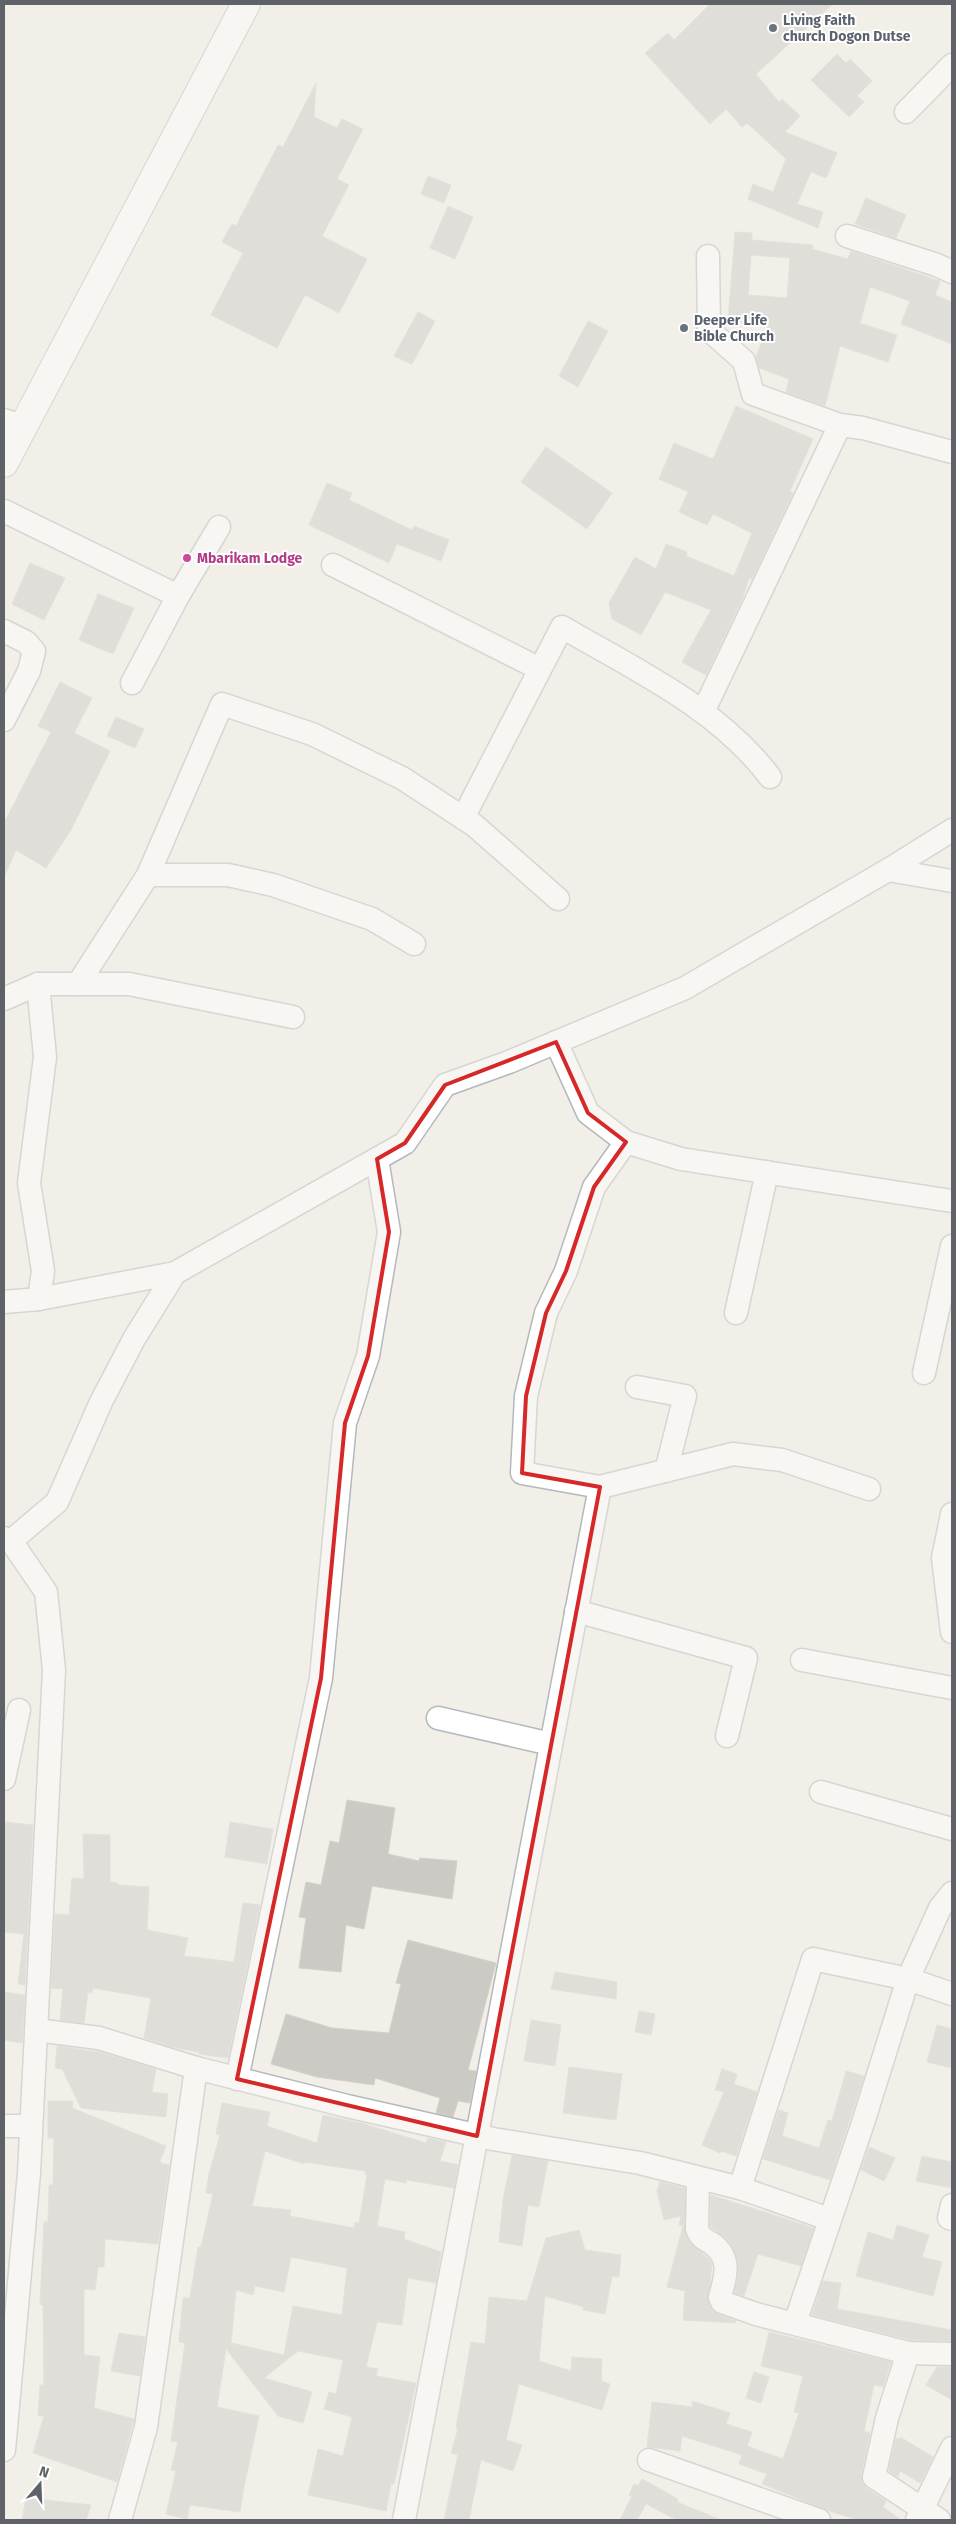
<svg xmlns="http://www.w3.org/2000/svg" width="956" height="2524" font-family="'Fira Sans',sans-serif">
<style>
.building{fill:#cccac5;stroke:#d6d1c6;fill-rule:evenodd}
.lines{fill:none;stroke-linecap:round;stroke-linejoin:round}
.minor-casing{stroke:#b5b8bc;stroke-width:25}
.tertiary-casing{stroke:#b5b8bc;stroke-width:30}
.minor{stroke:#fff;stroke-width:22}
.tertiary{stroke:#fff;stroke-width:28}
.marked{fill:none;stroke:#d62828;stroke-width:4;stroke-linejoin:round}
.worship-dot{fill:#6b7280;stroke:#fff;stroke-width:2}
.hotel-dot{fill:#d1479c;stroke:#fff;stroke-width:2}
.labels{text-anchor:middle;stroke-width:4;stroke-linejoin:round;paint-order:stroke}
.worship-label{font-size:14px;font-weight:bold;fill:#5b616d;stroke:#fff;text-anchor:start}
.hotel-label{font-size:14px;font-weight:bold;fill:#b23c85;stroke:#fff;text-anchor:start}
</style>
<rect width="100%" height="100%" fill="#f1efe8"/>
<g class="building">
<path d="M710,4h123l-77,70 23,28 3,-3 18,17 -15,16 52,21 -11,25 -15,-6 -14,32 26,8 -5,16 -70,-29 5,-15 20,8 13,-33 -39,-36 -5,4 -16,-18 -16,15 -65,-71 23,-20 6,7z"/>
<path d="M837,54l9,9 4,-4 22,22 -15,15 7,6 -15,15 -38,-37z"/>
<path d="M316,83l-2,34 23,11 5,-9 21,10 -26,50 12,6 -27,51 45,23 -28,54 -34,-18 -28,53 -66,-33 32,-62 -21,-11 10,-18 4,2 42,-81 5,2z"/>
<path d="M428,176l23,9 -7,18 -23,-9z"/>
<path d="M866,198l40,17 -10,23 -41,-14z"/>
<path d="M448,206l25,11 -18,42 -25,-11z"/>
<path d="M735,232l17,1v7l61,5 -1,4 36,10 3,-8 89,30 -5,14 17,7v42l-51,-20 9,-23 -40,-14 -10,36 37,12 -9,27 -48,-16 -15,60 -39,-14 3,-13 -30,-11 -3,-11 13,-33 -41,-3zM751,255l39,3 -3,40 -39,-3z"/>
<path d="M418,312l17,9 -23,43 -18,-8z"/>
<path d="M588,321l20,10 -30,56 -19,-11z"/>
<path d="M736,406l77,33 -23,52 3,2 -41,86 -3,-1 -6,19 -37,78 -24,-13 29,-52 -46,-18 -24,43 -29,-16 -3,-16 26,-46 21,12 10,-25 21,8 -1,4 48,20 18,-43 -39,-19 -6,11 -28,-13 9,-20 -29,-13 15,-36 39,16z"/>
<path d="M546,447l66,46 -25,36 -66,-47z"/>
<path d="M327,483l25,10 -3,7 63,30 2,-4 35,14 -8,21 -44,-17 -8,19 -80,-38z"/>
<path d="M30,563l35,15 -21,42 -32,-16z"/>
<path d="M98,594l36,14 -21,46 -34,-14z"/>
<path d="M60,682l32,16 -18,35 36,18 -39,79 -25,38 -30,-18 -12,27v-54l47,-91 -13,-6z"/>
<path d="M116,717l28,12 -9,19 -28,-12z"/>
<path d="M347,1800l48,8 -7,46 31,7 1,-3 37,3 -5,38 -80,-13 -8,43 -18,-4 -5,47 -42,-4 7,-50 -7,-1 7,-35 15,3 9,-44 9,2z"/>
<path d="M4,1822l29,3 -8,160 -7,-1 6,-50 -20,-2z"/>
<path d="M230,1822l43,7 -6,35 -42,-7z"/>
<path d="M83,1834l27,1v47l8,1v2l31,2 -2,43 41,8 -4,18 50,6 9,-59 17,2 -32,153 -29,-4v-2l-27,-5 -28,-9 7,-40 -58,-10 -1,5 -4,-1 -4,31 -24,-3 3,-31 -12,-1 4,-74 14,1 3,-37 12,1z"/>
<path d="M408,1940l88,23 -28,107 8,1 -6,32 -12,-2 -5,16 -17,-4 4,-15 -65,-20 -1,7 -57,-8 -46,-13 15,-50 46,14 57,5 12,-49 -5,-1z"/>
<path d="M555,1972l62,10 -1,17 -65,-10z"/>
<path d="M4,1992l21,3 -3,48 -18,-3z"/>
<path d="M639,2011l16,3 -4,21 -16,-3z"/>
<path d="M531,2020l30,5 -6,41 -31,-5z"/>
<path d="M937,2025l15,4v39l-25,-6z"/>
<path d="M57,2046l42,6 57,17 -4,23 16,2 -2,23 -85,-9 -19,-39 -7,-1z"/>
<path d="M569,2067l53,7 -6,46 -53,-7z"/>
<path d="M722,2069l15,5 -3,10 23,8 -21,64 -15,-5 -1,2 -18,-8 22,-53 -9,-2z"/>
<path d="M846,2071l18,5 -34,104 -67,-21 16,-49 9,3 -6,23 37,12 9,-28 4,1z"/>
<path d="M48,2101h25l-1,7 94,38 -6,15 1,2 8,2 -11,79 -53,-5 -1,28h-6l-3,23 -11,-1v66l16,2 -6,51 40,11 -17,63 -84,-29 11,-37h-6l2,-31h4l-1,-80 -3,-1 4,-82h4l1,-37h4l1,-47h-6z"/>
<path d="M222,2103l48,9 -3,14 50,17 6,-28 38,8 65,20 2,-5 18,4 -6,19 18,4 -4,23 -47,-8 -1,3 -21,-4 -8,47 28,6 -1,7 37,13 -5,31 -28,-5 -6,47 -25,-3 -11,45 12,2 -2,7 40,7 -22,101h-3l-5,27 -78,-16 10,-46 25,7 9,-39 -28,-8 5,-17 7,2 7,-34 -45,-9 -34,27 48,14 -9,31 -25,-7 -52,-67 -9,58 42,9 -15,71 -4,25 -50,-7 -3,14 -21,-5 10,-43 -5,-1 7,-28 -7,-1 14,-98 -6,-1 4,-44h7l8,-51h3l12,-53 -7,-1 3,-19 11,-39 -4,-1zM265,2151l39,13v-2l61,9v3l2,1 -8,48 -4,-1 -1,6 -64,-12 1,-6 -39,-4zM291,2257l56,11 -5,47 -49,-9 -9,49 -53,-12 5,-53 17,5 2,-9 29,6z"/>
<path d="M869,2147l26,11 -11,23 -23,-11z"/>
<path d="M512,2155l36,6 -9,46 -11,-2 -6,41 -23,-4 4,-42z"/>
<path d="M922,2156l30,6v26l-36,-7z"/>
<path d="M660,2182l25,6v46l7,11 16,13 4,6 -4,38 5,10 23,9 -1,2 -52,-3 2,-29 -18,-4 16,-61 -4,-1 2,-9 -17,4 -7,-29z"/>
<path d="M711,2195l103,33 -13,38 -43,-12 -14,42 -9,-3 3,-18v-16l-10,-19 -18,-14z"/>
<path d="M897,2225l32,10 -7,22 20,5 -9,34 -77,-20 12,-44 25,8z"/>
<path d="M579,2230l6,20 36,5 -2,22 -7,-1 -7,38 -22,-4 1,-3 -39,-11 -6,65 32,10 1,-14 30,2 -1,22 9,3 -8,26 -83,-26 -13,56 16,5 -9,26 -32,-11 -12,60h-25l14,-65 -7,-2 7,-24 -2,-1 15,-86 14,2 4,-47 38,4 19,-63z"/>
<path d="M823,2281l18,2 -4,26 115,21v11l-42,-1 -98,-25z"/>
<path d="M769,2332l122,30 -8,25 -9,-2 -10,46 6,2 -9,42 1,6 4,7 20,13 -3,6 18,13h-42l-30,-9 -67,-27 5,-10 -28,-10 3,-9 -60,-19 -2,15 -33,-4 5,-45 41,5 -1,-6 38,12 -4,11 26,8 -5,14 36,13 16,-46 -5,-1 9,-36 -42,-10z"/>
<path d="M119,2333l26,4 -5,39 -29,-5z"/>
<path d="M937,2367h15v33l-26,-15z"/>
<path d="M754,2372l15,5 -8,26 -15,-5z"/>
<path d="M902,2438l31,19 -13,26 -20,-12 -2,6 -9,-6 7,-32z"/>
<path d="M642,2479l36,20 -1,3 44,18h-44l-31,-16 -9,16h-17l12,-24 -3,-1 5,-11 4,2z"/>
<path d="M26,2498l65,7 -5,15h-64z"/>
</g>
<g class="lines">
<g class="minor-casing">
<g id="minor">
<path d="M906,112l46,-47"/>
<path d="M847,236l90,29 15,7"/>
<path d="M708,256l1,74 35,31 9,33 87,31 23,3 89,24"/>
<path d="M4,420l19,7"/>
<path d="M4,511l174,85"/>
<path d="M333,565l207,104"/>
<path d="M4,631l22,11 8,9 -5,20 -25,49"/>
<path d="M132,683l46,-87 41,-69"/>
<path d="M703,712l137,-287"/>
<path d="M463,818l99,-191c74,43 156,81 208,150"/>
<path d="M888,870l64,11"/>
<path d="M148,875h80l45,10 99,34 42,25"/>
<path d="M38,984l7,73 -16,126 14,88 -4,28"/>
<path d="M78,984l70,-109 74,-171 90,30 90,44 72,47 84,74"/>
<path d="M4,999l34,-15h91l164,33"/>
<path d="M556,1042l32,71 38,29 55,17 271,42"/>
<path d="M4,1302l35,-3 136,-26 230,-130 40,-58 64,-23 176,-74 203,-118 64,-40"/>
<path d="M736,1313l31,-141"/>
<path d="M924,1373l28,-127"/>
<path d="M637,1387l48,9 -19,75"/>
<path d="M600,1487l-78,-14 4,-77 20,-83 20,-42 28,-84 32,-45"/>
<path d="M952,1514l-9,44 9,74"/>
<path d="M4,1538l7,3 35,51 8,78 -25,503 -25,277"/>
<path d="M11,1541l46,-39 44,-100 33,-63 41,-66"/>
<path d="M576,1611l170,47 -19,78"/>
<path d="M802,1660l150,28"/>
<path d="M438,1718l113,26"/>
<path d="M4,1779l15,-69"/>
<path d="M821,1792l131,37"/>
<path d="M36,2030l63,8 97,30 151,38 146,33 147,24 100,25 89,31"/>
<path d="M237,2079l84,-401 24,-255 23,-67 21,-124 -12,-73"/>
<path d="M4,2126h27"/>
<path d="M698,2179l-1,50c3,8 7,10 14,14 21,14 15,33 9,54l2,5 34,12 152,39 44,1"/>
<path d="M740,2188l73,-229 95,20 32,-71 12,-15"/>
<path d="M952,2205l-3,13 3,1"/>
<path d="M795,2323l68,-200 45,-144 44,15"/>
<path d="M908,2353l-21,65 -13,59 65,43"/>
<path d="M649,2460l170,60"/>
<path d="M120,2520l26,-93 50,-359"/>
<path d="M404,2520l196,-1033 133,-33 49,6 87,29"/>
<path d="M917,2520l35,-72"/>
</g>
</g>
<g class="tertiary-casing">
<path id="tertiary" d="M4,463l242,-459"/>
</g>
<use href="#minor" class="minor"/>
<use href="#tertiary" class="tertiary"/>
</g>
<path d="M0 0H956V2524H0ZM556,1042l32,71 38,29 -32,45 -28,84 -20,42 -20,83 -4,77 78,14 -123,649 -240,-57 84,-401 24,-255 23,-67 21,-124 -12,-73 28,-16 40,-58z" fill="#f1efe8" fill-opacity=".55" fill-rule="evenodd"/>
<path class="marked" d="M556,1042l32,71 38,29 -32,45 -28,84 -20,42 -20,83 -4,77 78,14 -123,649 -240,-57 84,-401 24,-255 23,-67 21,-124 -12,-73 28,-16 40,-58z"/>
<g class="worship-dot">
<circle cx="773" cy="28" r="5"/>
<circle cx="684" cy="328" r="5"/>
</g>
<circle class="hotel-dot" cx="187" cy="558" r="5"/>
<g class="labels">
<g class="worship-label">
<text x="783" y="25">Living Faith<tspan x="783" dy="16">church Dogon Dutse</tspan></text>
<text x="694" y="325">Deeper Life<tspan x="694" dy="16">Bible Church</tspan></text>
</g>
<g class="hotel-label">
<text x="197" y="563">Mbarikam Lodge</text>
</g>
</g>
<rect width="956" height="2524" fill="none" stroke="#5f6368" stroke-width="10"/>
<g transform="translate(40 2484) rotate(19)" stroke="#ffffff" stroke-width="4" paint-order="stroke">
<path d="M0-4L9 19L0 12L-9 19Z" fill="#5f6368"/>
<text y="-8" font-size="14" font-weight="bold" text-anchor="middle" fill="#5f6368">N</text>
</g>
</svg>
